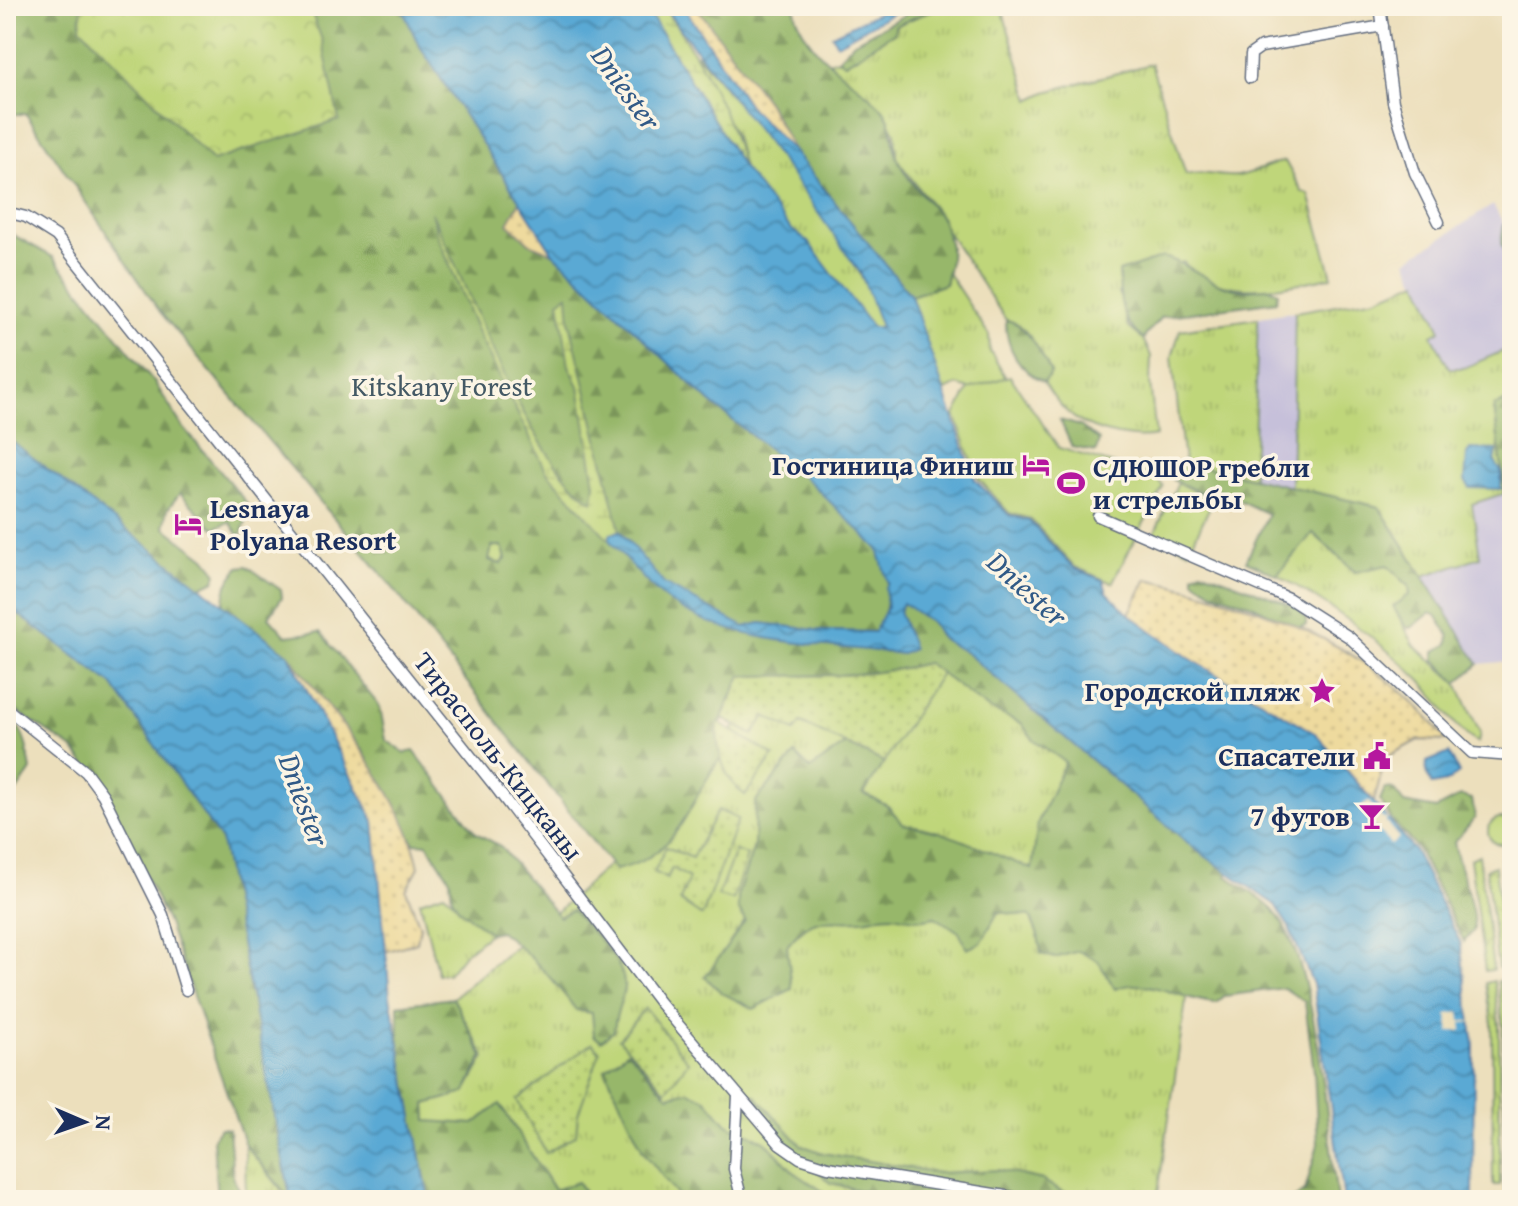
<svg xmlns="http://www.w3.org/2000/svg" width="1518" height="1206" font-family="'Gentium Book Plus',serif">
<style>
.industrial{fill:#c6c0da}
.grass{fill:url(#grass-tufts);stroke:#6d826c;stroke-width:2}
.forest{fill:url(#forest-firs);stroke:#597364;stroke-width:2;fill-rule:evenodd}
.wetland{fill:url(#wetland-marsh);stroke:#6d826c;stroke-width:2}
.sand{fill:url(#sand-dots);stroke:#84847e;stroke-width:2}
.park{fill:url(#park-crowns);stroke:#6d826c;stroke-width:2}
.garden{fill:url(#garden-dots);stroke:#6d826c;stroke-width:2}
.pitch{fill:#bfd67a;stroke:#6d826c;stroke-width:2}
.water{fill:url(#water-waves);stroke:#3a6c99;stroke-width:2}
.pier{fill:#ecdfbc}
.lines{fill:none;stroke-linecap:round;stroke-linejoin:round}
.minor-casing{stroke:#646d7f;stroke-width:13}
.minor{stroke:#fff;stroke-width:10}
.labels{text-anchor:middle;stroke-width:7;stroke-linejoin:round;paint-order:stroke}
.park-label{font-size:28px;fill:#445965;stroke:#fcf5e5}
.poi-label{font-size:28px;font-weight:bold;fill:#1b2f5e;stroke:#fcf5e5;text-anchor:end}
.street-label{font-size:28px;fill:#1b2f5e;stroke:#fcf5e5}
.water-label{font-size:30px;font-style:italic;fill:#315a87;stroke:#fcf5e5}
</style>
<defs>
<pattern id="grass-tufts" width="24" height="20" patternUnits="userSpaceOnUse" patternTransform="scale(2)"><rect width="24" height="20" fill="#bfd67a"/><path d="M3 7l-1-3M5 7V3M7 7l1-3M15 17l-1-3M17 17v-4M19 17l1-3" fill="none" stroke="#a4b86c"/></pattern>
<pattern id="forest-firs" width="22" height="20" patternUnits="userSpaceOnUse" patternTransform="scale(2)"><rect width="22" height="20" fill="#97b76a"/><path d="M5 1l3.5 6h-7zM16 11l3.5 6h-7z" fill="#7a955a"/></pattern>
<pattern id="wetland-marsh" width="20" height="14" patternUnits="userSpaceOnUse" patternTransform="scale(2)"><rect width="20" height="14" fill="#bfd67a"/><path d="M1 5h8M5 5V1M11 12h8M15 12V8" fill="none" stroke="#a4b86c"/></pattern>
<pattern id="sand-dots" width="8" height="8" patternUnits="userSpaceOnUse" patternTransform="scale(2)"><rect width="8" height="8" fill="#eeda9e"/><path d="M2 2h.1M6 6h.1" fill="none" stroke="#ccbb8a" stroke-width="1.8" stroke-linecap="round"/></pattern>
<pattern id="park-crowns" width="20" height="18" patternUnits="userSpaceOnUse" patternTransform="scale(2)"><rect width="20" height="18" fill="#bfd67a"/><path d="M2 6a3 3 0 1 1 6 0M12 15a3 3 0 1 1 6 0" fill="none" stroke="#a4b86c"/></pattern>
<pattern id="garden-dots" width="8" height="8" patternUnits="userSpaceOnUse" patternTransform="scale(2)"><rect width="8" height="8" fill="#bfd67a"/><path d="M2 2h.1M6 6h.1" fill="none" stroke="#a4b86c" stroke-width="1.8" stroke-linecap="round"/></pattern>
<pattern id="water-waves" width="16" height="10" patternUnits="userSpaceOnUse" patternTransform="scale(2)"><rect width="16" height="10" fill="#5aa9d4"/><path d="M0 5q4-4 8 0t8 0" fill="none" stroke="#4a8aaf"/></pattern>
</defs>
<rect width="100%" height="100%" fill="#fcf5e5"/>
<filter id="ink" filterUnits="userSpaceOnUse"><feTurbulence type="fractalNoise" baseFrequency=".0125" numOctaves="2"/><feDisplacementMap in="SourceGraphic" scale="16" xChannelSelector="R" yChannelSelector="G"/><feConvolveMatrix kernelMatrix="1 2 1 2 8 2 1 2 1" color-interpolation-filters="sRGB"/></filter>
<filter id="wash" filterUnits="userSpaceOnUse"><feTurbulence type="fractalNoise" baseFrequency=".006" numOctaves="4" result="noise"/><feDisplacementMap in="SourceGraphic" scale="32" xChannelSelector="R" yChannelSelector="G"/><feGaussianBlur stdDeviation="1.8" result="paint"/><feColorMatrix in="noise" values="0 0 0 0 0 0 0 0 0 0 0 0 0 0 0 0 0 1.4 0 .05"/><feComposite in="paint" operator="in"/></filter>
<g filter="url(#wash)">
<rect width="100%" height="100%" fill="#ecdfbc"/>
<path class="industrial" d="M1493,205l11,19 -3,19 11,31v126l-18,6 18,146v109l-33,3 -100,-157 -195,-45 -12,-105 8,-27 196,-32 41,-16 -10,-22z"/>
<g class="grass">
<path d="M942,6h59l29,94 16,-8 105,-28 35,111c18,-5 33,3 50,1 10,0 34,-12 49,-15l17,31 7,2 23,83c-49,9 -110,26 -149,-15l-64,30 9,35 15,12 8,17 -1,27 6,53c-14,3 -23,1 -38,-1 -37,-7 -55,-21 -74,-53l7,-9c-11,-17 -24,-50 -45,-53l-60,-90 -4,-11 -45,-60 -2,-27 -14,-24 -47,-38 -4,-9 8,-2 7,4 50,-31v-6z"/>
<path d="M696,53c42,51 179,214 185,274h-9l-64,-85 -17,-13 -48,-61 -8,-32 -22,-40z"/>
<path d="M948,273l41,62 1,16 16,27 -37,11 -12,-4 -13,7 -33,-96 34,-12z"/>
<path d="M1418,281l23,49 -9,5 17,33h15l39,-17 9,27v21l-18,7 11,87 -33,11 8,53 -57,19 -44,-69 -88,-20 4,-175 81,-14z"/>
<path d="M1258,318l-5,160 -69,-16 -12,-105 8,-27z"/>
<path d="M1313,533l42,39 32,-7 22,21 1,8 -16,13 20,38 43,38 23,50 -2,10c-24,-14 -39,-43 -58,-63 -44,-43 -89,-75 -143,-105z"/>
<circle cx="497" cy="555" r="9"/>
<path d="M746,634l167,15 166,97 104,226 3,29 -29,199h-592l-11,-10 -54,-85 -26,19 -47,-2 -1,-18 39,-11 20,-36 -32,-59 107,-89 147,-133 56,-101z"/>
<circle cx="1501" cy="831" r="13"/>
<path d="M444,893l46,40 -26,21 -16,20h-10l-18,-73z"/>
<path d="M245,1145l45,55h-44z"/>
</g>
<g class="forest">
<path d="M6,6h395l17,37 102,159 -11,21 20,20 24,10 157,149 101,81 68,66c12,23 13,63 -5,83l-51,-1 -62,-8 -17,4 158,27 4,-25 -7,-18 5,-9 29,22 8,14 27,16 227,195 35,22 -3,5c14,11 32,20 45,33 45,48 56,222 65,291h-46l14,-9 13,-47 -4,-73 -9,-69 -21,-14 -60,8 -7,7c-32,-1 -71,-28 -102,-14l-17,-28 -19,-10 -24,7 -14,-4 -3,-19 -8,-19 -32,-4 -17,31 -14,6 -8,-17 -24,-15c-17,5 -27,0 -44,-2 -10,0 -21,5 -32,5 -39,3 -44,-8 -72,26l5,43 -38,20 -32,-16 -17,-16 40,-56 -7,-12v-15l16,-48 1,-44 40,-48 15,15 36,-25 38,18 -20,32 24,12 15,18c45,6 86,29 129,45l6,-47 27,-60 -32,-23 -12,-16 -34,-15 -60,-45c-59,16 -125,12 -186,13 -12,28 -29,49 -19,80 -36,48 -40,100 -107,114l-226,-287 -229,-271 -134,-198h-20zM492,546h10l4,13 -5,5 -12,-4z"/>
<path d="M696,6h98c8,48 57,69 87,101 16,19 9,33 17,52 8,21 31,42 44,60 10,29 11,35 3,65l-34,12 -117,-144 -26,-49z"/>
<path d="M921,6h20l-46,20v6l-50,31 -7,-4 16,-17z"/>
<path d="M1504,224l8,5v45l-11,-31z"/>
<path d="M6,231l47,26 102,126 27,43 64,76 4,8 -10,27 -10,-15 -16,6 -34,-35 -12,16 -4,18 41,31 12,15 -2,7 -15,7 -194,-150z"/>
<path d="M1163,257c28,6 48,30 79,33 15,1 21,-6 36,2l-2,9 -115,16 -18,22c-22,-17 -24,-40 -24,-67z"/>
<path d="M1006,320c21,3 37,36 45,53l-7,9c-24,-11 -39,-34 -38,-62z"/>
<path d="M1512,400v94l-7,-1 -11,-87z"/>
<path d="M1060,420l20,6 19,14 -3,12 -24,-5z"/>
<path d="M1184,462l195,45 100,157 -22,19 -23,-24 1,-7 13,-8 1,-8 -13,-21 -6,-2 -19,15 -5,-1 -13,-20 17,-13 -1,-8 -22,-21 -32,7 -42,-39 -36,42 -31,-14 22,-47 -48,-23 -21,1 -26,-12z"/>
<path d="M247,566l34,24 1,7 -13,20 17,19 34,-4 60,75 6,33 19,13 9,-2 62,82 24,13 59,71 13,-7c16,20 55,50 52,78 -2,15 -9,25 -10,43l-13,10 -7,-5 -2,-23 -16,-3c-22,-30 -46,-56 -76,-79l-10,2 -31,-24 -7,-11 -2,-19 -23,-35 -13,-1 -50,-90 -75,-98 -66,-50 4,-21 12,-17z"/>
<path d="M1201,570l96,37 9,12v6l-9,3 -45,-23 -39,-13 -19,-12v-6z"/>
<path d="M6,605l106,79 109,156 70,360 -46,-55 -78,-224 -67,-139 -28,-34 -66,-44z"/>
<path d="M6,716c20,12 21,33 25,54l-18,26h-7z"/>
<path d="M1385,788l8,1 11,14 32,6 25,-13 11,3 3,19 -21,24c5,30 20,58 20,88l-10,12 -47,-94 -24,-26 -13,-22z"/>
<path d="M453,998l30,58 -18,37 -39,11 1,17 47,3 26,-20 54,86 24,-8 10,18h-159l-30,-157 -1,-38z"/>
<path d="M628,1051l40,45 21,-5 17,8 21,25 38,17 29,31 42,28h-155l-38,-49 -38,-82z"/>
<path d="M755,1095l46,50 22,8 116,20 59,-3 45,10 17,11 18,5 36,4h-217l-66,-17 -56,-51 -21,-25z"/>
<path d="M220,1128l9,1 4,49 12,22h-28l-4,-62z"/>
</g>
<g class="wetland">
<path d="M645,6h18c33,47 67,106 80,162z"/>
<path d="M431,212c37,72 96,248 162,290l2,-18 -16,-98 -10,-20 -10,-65 9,-6 2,28 50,208 -10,3v7l-63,-69 -66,-132 -43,-103z"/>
</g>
<g class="sand">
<path d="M683,6h13l72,97 26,49 -42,-42z"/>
<path d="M520,202l33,51 -24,-10 -21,-20z"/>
<path d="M1147,579c110,23 231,68 300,162l-29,-1 -33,18 -11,44 -58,-68 -127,-76 -60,-44z"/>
<path d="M289,655c45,62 115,136 130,212l-13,23 14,36 -3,16 -32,10 -11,-131z"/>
</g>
<g class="park">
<path d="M82,6h227l13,34 17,80 -127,41 -132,-134z"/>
<path d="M1479,855l14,115 -8,1 -15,-112z"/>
<path d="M1512,860v96l-10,-95z"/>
<path d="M1495,866l12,101 -9,1 -12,-99z"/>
<path d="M1509,979l3,159h-7l-2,-112 -5,-45z"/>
<path d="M1494,981l5,45 1,159h-7l-1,-162 -6,-40z"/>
<path d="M1505,1146h7v41l-8,-1z"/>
</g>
<g class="garden">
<path d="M927,663l14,10 -57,89 -83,-39 -6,8 -30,-15 -12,19 -31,-17 19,-42c61,-1 127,3 186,-13z"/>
<path d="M718,722l56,34 -29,39c-22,-16 -30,-47 -27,-73z"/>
<path d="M718,810l20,9 -36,97 -22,-15 9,-23 -17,-10 -5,11 -13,-7 12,-25 26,11z"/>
<path d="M735,851l12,4 -14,45 -15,-4z"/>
<path d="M645,1008l43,54 -22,29 -47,-52z"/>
<path d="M592,1043l8,9 -22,62 -2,21 -30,18 -29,-53z"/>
</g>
<g class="pitch">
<path d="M1010,376l49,72 97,29 7,10 -51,96 -37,-16 -45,-48 -21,-6 -31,-35 -23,-63 14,-26z"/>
<path d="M1178,483l35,17 -24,51 -35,-17z"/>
</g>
<g class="water">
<path d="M401,6h244l98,162 48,61 17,13 64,85h9l-20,-53 -71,-101 -127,-167h20l69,104 42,42 117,144 64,184 34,35 20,6 45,47 29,12 4,12 22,22 60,44 127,76 98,116 46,92 14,103 -1,155h-129l-31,-216 -24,-57 -14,-22 -80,-56 -227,-195 -27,-16 -8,-14 -30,-21 -4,8 14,38 -11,5c-75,-10 -167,-8 -232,-52 -22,-15 -41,-41 -60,-61v-7l10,-3 44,53 80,43 17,-4 62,8 51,1 13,-24 -2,-20 3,-5 -10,-34 -67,-66 -101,-81 -157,-149 -135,-210z"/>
<path d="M892,6h13l-68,38 -5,-9z"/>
<path d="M6,437l283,218 85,166 16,176 39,203h-138l-70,-360 -109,-156 -106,-79z"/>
<path d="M1470,449l27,1 -2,12 6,9v18l-31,-1 -5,-7 2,-27z"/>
<path d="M1449,753l10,20 -13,9 -14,3 -6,-13 1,-10z"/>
</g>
<g class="pier">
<path d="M1368,801l15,18 6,-1 -4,3 14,17 -8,7 -32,-36z"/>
<path d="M1460,1012l1,8 14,2 -13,1 1,7 -13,2 -3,-18z"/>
</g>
</g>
<g filter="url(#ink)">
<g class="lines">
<g class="minor-casing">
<g id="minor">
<path d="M1380,6l13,96 22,71 24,49"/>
<path d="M1250,78l1,-24 10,-7 122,-21"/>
<path d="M6,212l20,5 30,19 441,553 162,213 121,142 20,14 28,9 203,33"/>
<path d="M1098,516l190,82 61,39 123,116 40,3"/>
<path d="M6,708l80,64 17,23 60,120 23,75"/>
<path d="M738,1096l-4,73 8,31"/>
</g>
</g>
<use href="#minor" class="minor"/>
</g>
</g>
<defs>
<g id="hotel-bare" transform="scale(2.16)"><path d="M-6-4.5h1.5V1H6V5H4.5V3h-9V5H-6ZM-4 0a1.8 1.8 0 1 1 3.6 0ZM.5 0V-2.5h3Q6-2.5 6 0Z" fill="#b5179e" stroke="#fcf5e5" stroke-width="2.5" paint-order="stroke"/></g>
<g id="stadium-bare" transform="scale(2.16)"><path d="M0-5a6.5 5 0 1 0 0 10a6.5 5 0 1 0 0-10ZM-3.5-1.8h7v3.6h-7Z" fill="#b5179e" stroke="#fcf5e5" stroke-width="2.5" paint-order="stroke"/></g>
<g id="sight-bare" transform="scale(2.16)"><path d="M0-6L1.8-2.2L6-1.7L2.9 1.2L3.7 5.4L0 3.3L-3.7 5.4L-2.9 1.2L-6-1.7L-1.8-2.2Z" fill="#b5179e" stroke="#fcf5e5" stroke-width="2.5" paint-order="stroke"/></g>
<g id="civic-bare" transform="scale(2.16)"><path d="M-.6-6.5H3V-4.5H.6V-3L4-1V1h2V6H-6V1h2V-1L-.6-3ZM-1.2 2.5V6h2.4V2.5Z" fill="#b5179e" stroke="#fcf5e5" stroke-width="2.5" paint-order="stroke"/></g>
<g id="bar-bare" transform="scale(2.16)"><path d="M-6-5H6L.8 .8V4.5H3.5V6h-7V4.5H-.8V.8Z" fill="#b5179e" stroke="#fcf5e5" stroke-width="2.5" paint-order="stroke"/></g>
</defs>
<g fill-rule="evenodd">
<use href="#hotel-bare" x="1036" y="465"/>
<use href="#stadium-bare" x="1071" y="483"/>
<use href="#hotel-bare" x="188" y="524"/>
<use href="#sight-bare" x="1322" y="691"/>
<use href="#civic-bare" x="1377" y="756"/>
<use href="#bar-bare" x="1372" y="816"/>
</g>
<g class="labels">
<g class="park-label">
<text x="442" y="396">Kitskany Forest</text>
</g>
<g class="poi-label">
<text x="1014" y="475">Гостиница Финиш</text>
<text x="1093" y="477" text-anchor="start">СДЮШОР гребли<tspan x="1093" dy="32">и стрельбы</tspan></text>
<text x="210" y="518" text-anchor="start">Lesnaya<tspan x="210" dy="32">Polyana Resort</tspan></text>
<text x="1300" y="701">Городской пляж</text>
<text x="1355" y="766">Спасатели</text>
<text x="1350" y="826">7 футов</text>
</g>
<g class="street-label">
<text transform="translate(499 756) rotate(52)" y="10">Тирасполь-Кицканы</text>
</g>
<g class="water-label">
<text transform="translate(626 88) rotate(54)" y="10">Dniester</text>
<text transform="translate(1027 589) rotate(42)" y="10">Dniester</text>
<text transform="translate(304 800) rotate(70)" y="10">Dniester</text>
</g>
</g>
<rect width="1518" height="1206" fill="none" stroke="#fcf5e5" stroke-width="32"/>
<g transform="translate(84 1122) rotate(92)" stroke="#fcf5e5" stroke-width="6" paint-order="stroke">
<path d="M0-6L14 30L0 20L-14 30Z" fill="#1b2f5e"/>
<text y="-12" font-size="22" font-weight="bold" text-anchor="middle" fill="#1b2f5e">N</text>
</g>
</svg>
